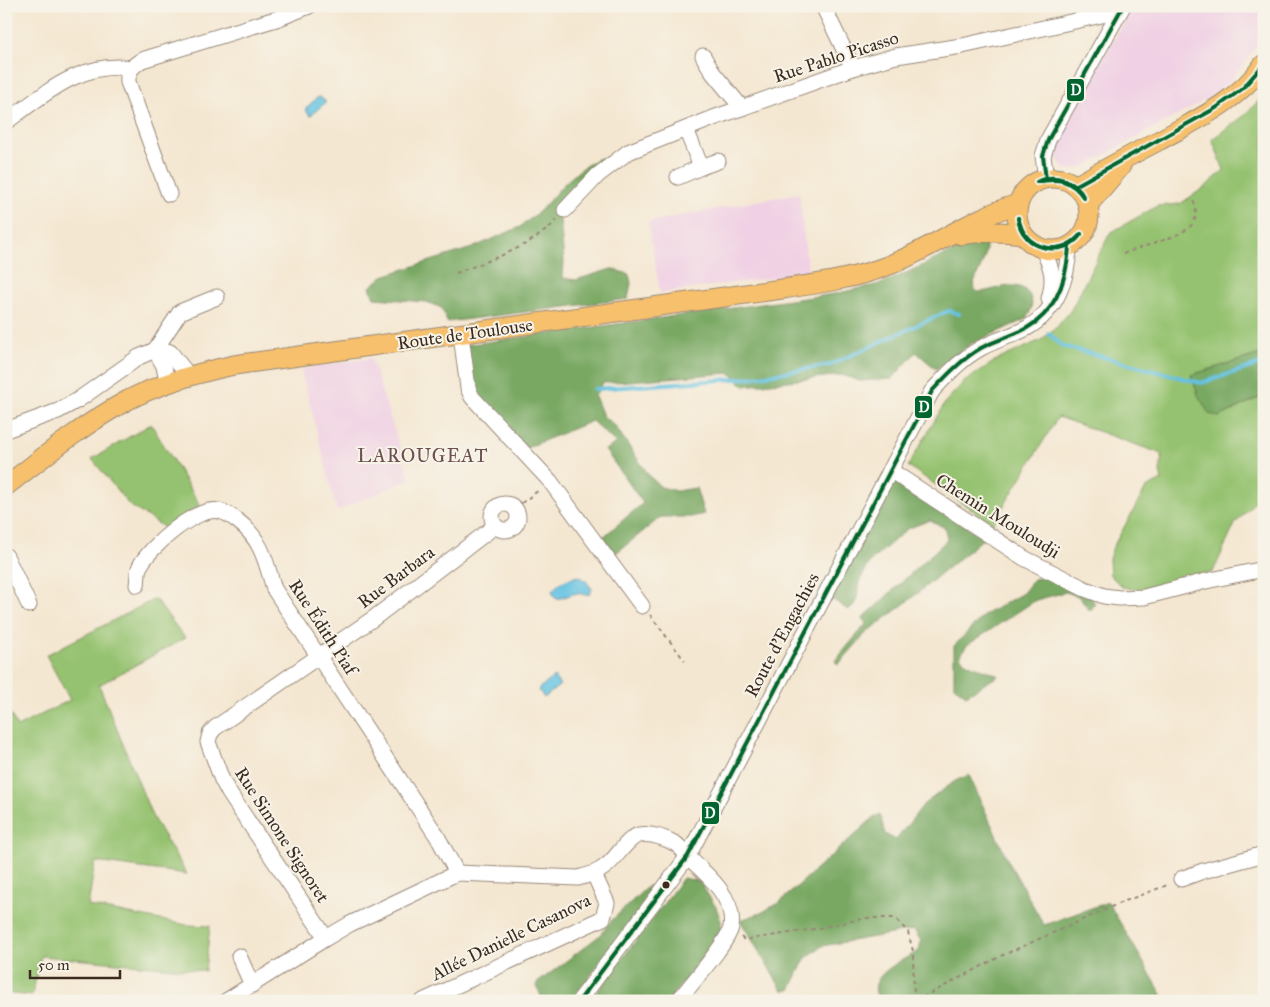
<svg xmlns="http://www.w3.org/2000/svg" width="1270" height="1007" font-family="'IM FELL Great Primer',serif">
<style>
.built{fill:#f0d0e4}
.green{fill:#95c270;stroke:#687647}
.forest{fill:#78a862;stroke:#5a6940}
.water{fill:#63c2e2;stroke:#4f7680}
.lines{fill:none;stroke-linecap:round;stroke-linejoin:round}
.stream{stroke:#63c2e2;stroke-width:4}
.minor-casing{stroke:#988878;stroke-width:17}
.major-casing{stroke:#988878;stroke-width:21}
.path{stroke:#988878;stroke-width:2;stroke-dasharray:4 4;stroke-linecap:butt}
.minor{stroke:#fff;stroke-width:15}
.major{stroke:#f7c06c;stroke-width:19}
.bus-1-casing{stroke:#f7f3e8;stroke-width:8}
.bus-1{stroke:#00652e;stroke-width:4}
.bus-dot{fill:#3b2a1e;stroke:#f7f3e8;stroke-width:2}
.labels{text-anchor:middle;stroke-width:4;stroke-linejoin:round;paint-order:stroke}
.street-label{font-size:18px;fill:#3b2a1e;stroke:#f7f3e8}
.neighbourhood-label{font-size:19px;letter-spacing:1px;fill:#6c4f4f;stroke:#f7f3e8}
.line-badge{stroke:#f7f3e8;stroke-width:2}
.badge-label{font-size:14px;text-anchor:middle;font-weight:bold;fill:#fff}
</style>
<rect width="100%" height="100%" fill="#f7f3e8"/>
<filter id="ink" filterUnits="userSpaceOnUse"><feTurbulence type="fractalNoise" baseFrequency=".02" numOctaves="2"/><feDisplacementMap in="SourceGraphic" scale="10" xChannelSelector="R" yChannelSelector="G"/><feConvolveMatrix kernelMatrix="1 2 1 2 8 2 1 2 1" color-interpolation-filters="sRGB"/></filter>
<filter id="wash" filterUnits="userSpaceOnUse"><feTurbulence type="fractalNoise" baseFrequency=".0096" numOctaves="4" result="noise"/><feDisplacementMap in="SourceGraphic" scale="20" xChannelSelector="R" yChannelSelector="G"/><feGaussianBlur stdDeviation="1.12" result="paint"/><feColorMatrix in="noise" values="0 0 0 0 0 0 0 0 0 0 0 0 0 0 0 0 0 1.4 0 .05"/><feComposite in="paint" operator="in"/></filter>
<g filter="url(#wash)">
<rect width="100%" height="100%" fill="#f4e7d1"/>
<g class="built">
<path d="M1133,6h131v20l-7,18 -12,19 -16,19 -20,16 -128,70 -14,2 -6,-5 -4,-7 -1,-8 4,-14z"/>
<path d="M799,193l9,80 -148,20 -12,-71z"/>
<path d="M371,358l39,121 -73,32 -36,-142z"/>
</g>
<g class="green">
<path d="M1264,95v258l-73,22 28,42 45,-22v96l-29,33 -22,48 -74,18 -17,-3 -12,-12 -1,-16 4,-12 33,-59 16,-8 -2,-8 2,-18 -104,-37 -65,107 -85,-58 38,-65 18,-19 31,-21 46,-21 16,-13 14,-17 39,-77 47,-27 23,-2 25,-17 19,-17 -12,-31 32,-23z"/>
<path d="M151,424l49,81 -35,23 -36,-23 -37,-46z"/>
<path d="M155,599l30,39 -86,47 54,133 34,56 -92,-12 -7,44 99,19 23,1 -5,45 -164,-15 -9,40 -26,-3v-288l11,22 53,-27 -24,-45z"/>
</g>
<g class="forest">
<path d="M614,157l-55,53 5,51 -1,17 13,2 35,-11 18,5 2,9 -3,16 -181,23 -5,-14 -15,-6 -53,-4 -4,-11 13,-11 89,-28 48,-21 20,-16 25,-28 17,-15 15,-9z"/>
<path d="M971,243h11l4,3c1,13 -10,28 -13,41l5,5c15,0 41,-16 52,4 4,8 1,15 -4,23l-55,25 -35,25 -20,-17 -24,27 -32,2 -18,-6 -98,11 -14,-13 -127,10 -8,13 8,20 12,10 35,51 11,10 15,4 20,-3 8,26 -13,3h-30l-46,37 -13,-16 41,-35 -38,-53 11,-7 -24,-22 -68,28 -49,-56 -10,-48 369,-51 50,-11z"/>
<path d="M1264,353v42l-45,22 -10,-3 -11,-19 -7,-20z"/>
<path d="M894,478l90,60 -76,63 -42,32 -28,32 -3,-4 32,-38 -5,-4 85,-79 -2,-12 -15,-8 -23,9 -37,33 -11,20 -2,16 -3,7 -6,5 -19,-13z"/>
<path d="M1046,577l43,18 6,9 -5,7 -12,-15 -12,-4 -30,8 -70,46 -6,11c12,13 24,9 38,19l-32,19 -12,-9v-40l30,-31 39,-22 11,-14z"/>
<path d="M969,775l38,84 37,66 64,-23 58,99h-285c-21,-23 22,-41 38,-50l2,-10 -7,-11 -92,16 -17,13 -15,31h-8l-42,-70 21,-7 19,-11 91,-82 9,-6 5,20 11,6 28,-36 31,-23z"/>
<path d="M683,878l16,3 17,26 5,14v8l-3,9 -50,63h-78z"/>
<path d="M649,885l4,4 1,7 -84,105h-27l-7,-17 63,-48 12,-15z"/>
</g>
<g class="water">
<path d="M319,96l7,6 -16,14 -5,-7z"/>
<path d="M578,576l8,5 6,8 -2,5 -5,1 -8,-2 -20,6 -3,-2 -2,-6c7,-9 15,-12 26,-15z"/>
<path d="M554,677l6,8 -16,13 -6,-9z"/>
</g>
<g class="lines">
<g class="stream">
<path d="M1048,333l14,13 139,37 63,-20"/>
<path d="M595,389l153,-11 82,-13 116,-53 4,-1 9,3"/>
</g>
</g>
</g>
<g filter="url(#ink)">
<g class="lines">
<g class="minor-casing">
<g id="minor">
<path d="M823,6l30,62"/>
<path d="M703,56l10,17 29,35"/>
<path d="M6,122c39,-28 74,-61 126,-54"/>
<path d="M686,129l15,38 17,-6"/>
<path d="M678,177l23,-10"/>
<path d="M1046,179l-3,-23 5,-16 75,-134"/>
<path d="M169,194l-41,-112c-1,-10 5,-17 14,-22l137,-42 30,-12"/>
<path d="M565,210l33,-35 30,-23 88,-35 137,-49 43,-12 66,-10 158,-35"/>
<path d="M1042,248c10,20 13,29 7,51"/>
<path d="M461,335l7,53 4,9 78,84 92,125"/>
<path d="M155,350l25,-38 37,-15"/>
<path d="M155,350l9,16 3,17"/>
<path d="M6,430l52,-19 20,-11 61,-43 16,-7h9l6,2 19,24"/>
<path d="M890,470l134,88 61,31 19,7 15,2 25,-1 62,-16 58,-12"/>
<circle cx="505" cy="517" r="13"/>
<path d="M6,556l23,49"/>
<path d="M137,585c1,-5 0,-14 3,-19 10,-19 56,-60 79,-55 7,1 15,7 20,11 23,18 27,40 35,67l163,247 20,37"/>
<path d="M1181,879l22,-8 61,-17"/>
<path d="M326,938l-97,-145 -7,-13 -14,-38 2,-8 5,-6 159,-110 121,-92"/>
<path d="M239,956l13,29"/>
<path d="M226,1001l100,-63 24,-14 107,-51 121,5c11,-3 20,-5 28,-12 10,-7 21,-28 33,-31 12,-2 26,3 37,9 5,4 9,9 13,14 18,16 47,41 42,69 -3,16 -42,59 -53,74"/>
<path d="M423,1001l180,-83 4,-15 -13,-29"/>
<path d="M579,1001l109,-145 244,-465c15,-16 29,-32 49,-43 14,-8 31,-12 46,-20 30,-17 41,-50 42,-82"/>
</g>
</g>
<g class="major-casing">
<g id="major">
<circle cx="1053" cy="214" r="36"/>
<path d="M1075,186c28,-16 56,-31 85,-46 38,-21 78,-39 104,-76"/>
<path d="M1088,205l33,-39"/>
<path d="M961,235c21,-4 41,-4 62,-1"/>
<path d="M6,486c40,-31 78,-62 122,-86 33,-17 69,-27 106,-35l548,-76c35,-5 71,-10 105,-23 45,-17 85,-49 131,-62"/>
</g>
</g>
<g class="path">
<path d="M1123,254c13,-5 25,-9 38,-13 21,-8 43,-14 32,-41"/>
<path d="M456,273c36,-14 74,-25 101,-53"/>
<path d="M515,508l24,-18"/>
<path d="M650,615l35,46"/>
<path d="M741,937l3,3 65,-10 57,-12h29l13,14 5,19 1,50"/>
<path d="M916,1001l87,-46 117,-52 50,-19"/>
</g>
<use href="#minor" class="minor"/>
<use href="#major" class="major"/>
<g class="bus-1-casing">
<g id="bus-1">
<path d="M1046,179l-3,-23 5,-16 75,-134"/>
<path d="M1037,182c17,-10 39,-1 47,16"/>
<path d="M1037,182c21,-5 35,-2 47,16"/>
<path d="M1075,186l141,-78 26,-19 22,-25"/>
<path d="M1018,218c2,5 3,11 6,15 13,21 42,19 57,1"/>
<path d="M1018,218c3,31 46,42 63,16"/>
<path d="M579,1001l109,-145 244,-465c15,-16 30,-32 49,-43 15,-8 32,-12 46,-20 30,-17 40,-50 42,-82"/>
</g>
</g>
<use href="#bus-1" class="bus-1"/>
</g>
</g>
<circle class="bus-dot" cx="666" cy="885" r="4.5"/>
<g class="labels">
<g class="street-label">
<text transform="translate(836 57) rotate(-18)" y="6">Rue Pablo Picasso</text>
<text transform="translate(465 334) rotate(-8)" y="6">Route de Toulouse</text>
<text transform="translate(998 516) rotate(32)" y="6">Chemin Mouloudji</text>
<text transform="translate(396 577) rotate(-37)" y="6">Rue Barbara</text>
<text transform="translate(323 627) rotate(57)" y="6">Rue Édith Piaf</text>
<text transform="translate(782 635) rotate(-62)" y="6">Route d'Engachies</text>
<text transform="translate(282 835) rotate(57)" y="6">Rue Simone Signoret</text>
<text transform="translate(511 937) rotate(-26)" y="6">Allée Danielle Casanova</text>
</g>
<g class="neighbourhood-label">
<text x="423" y="462">LAROUGEAT</text>
</g>
</g>
<g class="line-badge">
<rect x="1066" y="78" width="19" height="24" rx="5" fill="#00652e"/>
<rect x="914" y="395" width="19" height="24" rx="5" fill="#00652e"/>
<rect x="701" y="801" width="19" height="24" rx="5" fill="#00652e"/>
</g>
<g class="badge-label">
<text x="1076" y="95">D</text>
<text x="924" y="412">D</text>
<text x="710" y="818">D</text>
</g>
<rect width="1270" height="1007" fill="none" stroke="#f7f3e8" stroke-width="25"/>
<path d="M30 970v8h90v-8" fill="none" stroke="#3b2a1e" stroke-width="2.5"/>
<text x="38" y="970" font-size="15" fill="#3b2a1e" stroke="#f7f3e8" stroke-width="4" paint-order="stroke">50 m</text>
</svg>
